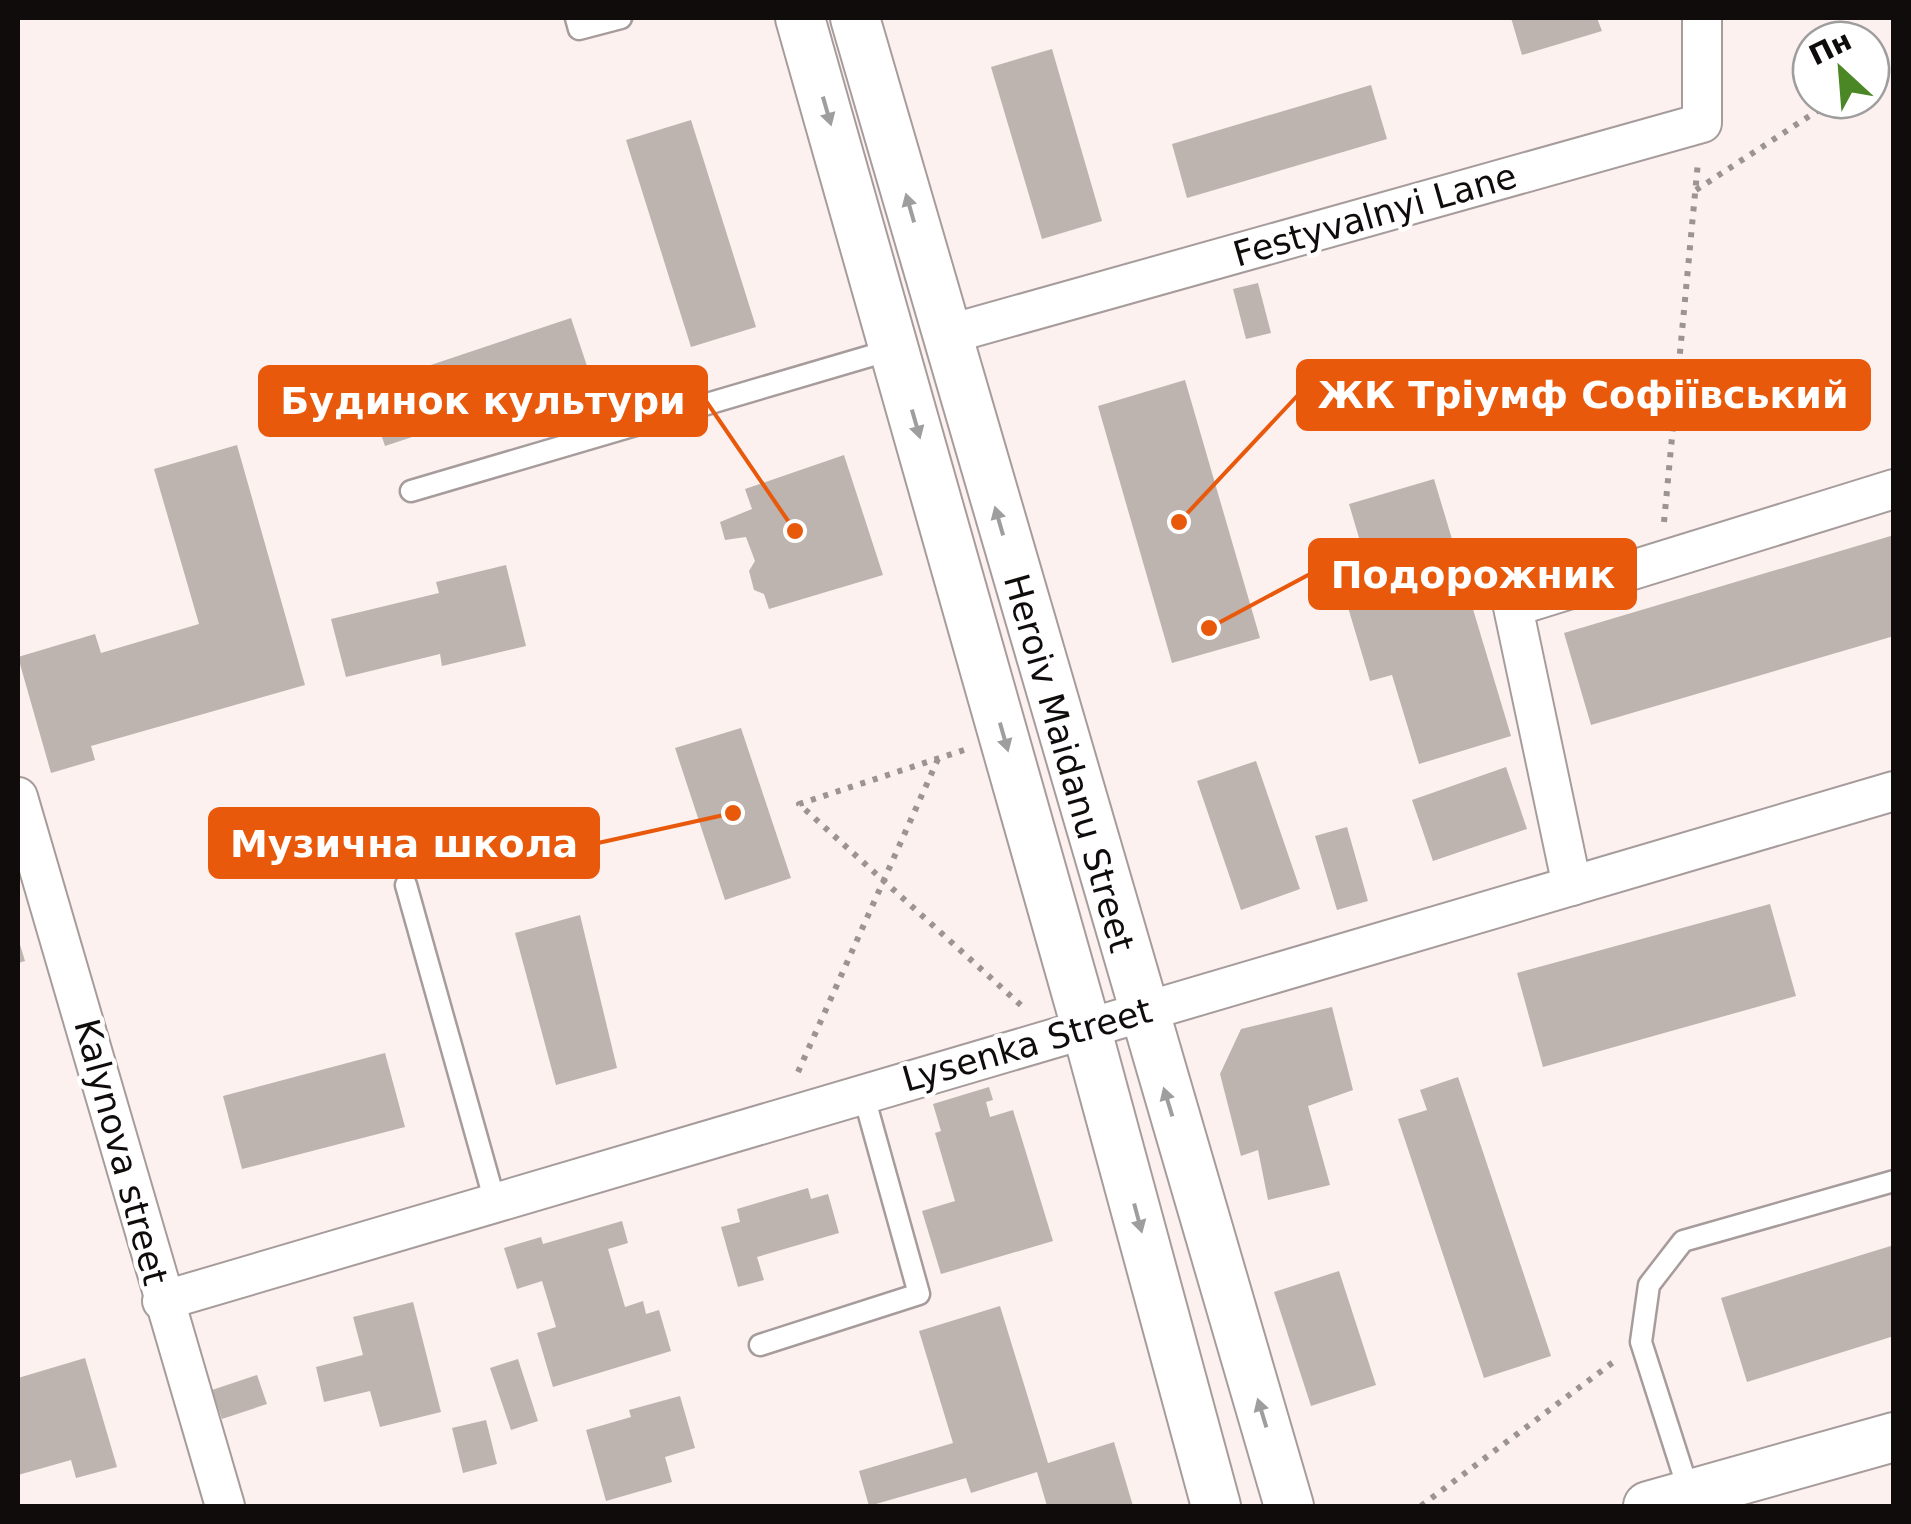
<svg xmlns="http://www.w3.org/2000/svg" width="1911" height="1524" font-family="'DejaVu Sans',sans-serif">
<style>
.building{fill:#bdb3af}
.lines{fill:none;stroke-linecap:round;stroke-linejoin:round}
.service-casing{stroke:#a79c9c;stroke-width:25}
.minor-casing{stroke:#a79c9c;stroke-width:42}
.tertiary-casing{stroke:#a79c9c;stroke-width:52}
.path{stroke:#9c9393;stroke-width:6;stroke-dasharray:5 8;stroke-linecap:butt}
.service{stroke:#fff;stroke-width:20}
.minor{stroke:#fff;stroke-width:38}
.tertiary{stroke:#fff;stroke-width:48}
.oneway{fill:#9f9e9e}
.labels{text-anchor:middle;stroke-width:9;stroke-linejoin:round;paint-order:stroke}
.street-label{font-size:35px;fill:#100c0c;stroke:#fff}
.leader{fill:none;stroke:#e8590c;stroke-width:4}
.callout-dot{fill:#e8590c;stroke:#fff;stroke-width:4}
.callout{fill:#e8590c;stroke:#e8590c;stroke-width:4}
.callout-label{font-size:38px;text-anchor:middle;font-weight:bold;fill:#fff}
</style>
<rect width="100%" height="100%" fill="#fdf1f0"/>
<g class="building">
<path d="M1511,18h86l5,13 -80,24z"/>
<path d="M1052,49l50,172 -60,18 -51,-172z"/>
<path d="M1371,85l16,54 -200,59 -15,-54z"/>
<path d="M691,120l65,207 -65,20 -65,-207z"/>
<path d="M1258,283l13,50 -25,6 -13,-50z"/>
<path d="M571,318l20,60 -206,68 -20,-59z"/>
<path d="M1185,380l75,258 -88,25 -74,-257z"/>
<path d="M237,445l68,240 -214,61 4,14 -44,13 -33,-116 77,-23 6,19 98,-29 -45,-155z"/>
<path d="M844,455l39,120 -114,34 -5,-15 -10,-4 -5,-19 6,-10 -9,-24 -21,3 -5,-18 32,-13 -7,-20z"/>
<path d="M1434,479l77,257 -92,28 -27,-89 -22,6 -26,-87 29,-9 -24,-81z"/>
<path d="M1894,535v101l-303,89 -27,-92z"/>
<path d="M506,565l20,81 -84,20 -2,-12 -94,23 -15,-58 108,-26 -3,-11z"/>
<path d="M741,728l50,150 -66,22 -50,-152z"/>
<path d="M1256,761l44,128 -59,21 -44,-129z"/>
<path d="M1506,767l21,62 -94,32 -21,-61z"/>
<path d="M1347,827l21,74 -31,9 -22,-74z"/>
<path d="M1770,904l26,92 -253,71 -26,-94z"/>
<path d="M580,915l37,153 -61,17 -41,-152z"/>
<path d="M18,938l7,23 -7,2z"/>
<path d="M1332,1007l21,83 -45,16 22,79 -62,15 -10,-50 -17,6 -21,-82 21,-45z"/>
<path d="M385,1053l20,74 -163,42 -19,-73z"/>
<path d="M1458,1077l93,279 -67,22 -86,-259 29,-9 -7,-20z"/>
<path d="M989,1087l4,13 -7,2 4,15 23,-7 40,131 -112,33 -19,-63 33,-10 -20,-68 6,-2 -8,-27z"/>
<path d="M808,1188l3,11 17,-5 11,39 -82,24 7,23 -26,7 -17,-60 19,-5 -3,-13z"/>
<path d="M622,1221l6,22 -20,6 17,58 18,-6 3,13 13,-4 12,41 -118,36 -16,-54 19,-6 -14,-46 -25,8 -13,-41 37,-11 2,7z"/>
<path d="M1894,1245v91l-147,46 -26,-84z"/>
<path d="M1339,1271l37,114 -65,21 -37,-114z"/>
<path d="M413,1302l28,110 -61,15 -10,-36 -46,11 -8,-35 47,-12 -10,-38z"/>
<path d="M1000,1306l48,157 66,-21 19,64h-86l-10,-34 -66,21 -5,-15 -97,28 -10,-35 94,-28 -34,-112z"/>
<path d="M85,1358l32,109 -41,11 -5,-18 -53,15v-97z"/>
<path d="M518,1359l20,62 -27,9 -21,-62z"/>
<path d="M257,1375l10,29 -45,15 -10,-29z"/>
<path d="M680,1396l15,52 -30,9 7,25 -66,19 -20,-71 45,-13 -2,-7z"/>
<path d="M486,1420l11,44 -34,9 -11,-45z"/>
</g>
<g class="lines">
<g class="service-casing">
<g id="service">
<path d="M576,18l3,11 42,-11"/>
<path d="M411,491l483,-142"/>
<path d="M406,885l89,317"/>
<path d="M760,1345l159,-51 -56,-201"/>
<path d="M1690,1495l-49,-153 8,-57 34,-44 211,-60"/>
</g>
</g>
<g class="minor-casing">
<g id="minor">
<path d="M946,335l756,-212v-105"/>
<path d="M18,797l207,709"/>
<path d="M1572,886l-59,-279 381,-118"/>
<path d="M162,1301l1732,-510"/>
</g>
</g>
<g class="tertiary-casing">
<g id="tertiary">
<path d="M800,18l286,1009 130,479"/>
<path d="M855,18l434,1488"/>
<path d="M1648,1506l246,-69"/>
</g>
</g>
<g class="path">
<path d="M1871,76l11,-7"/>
<path d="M1696,190l138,-90"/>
<path d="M1664,522l34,-360"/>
<path d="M964,750l-165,54 225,204"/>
<path d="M798,1072l140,-313"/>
<path d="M1421,1506l195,-146"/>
</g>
<use href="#service" class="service"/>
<use href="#minor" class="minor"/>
<use href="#tertiary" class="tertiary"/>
</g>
<defs><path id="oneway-solid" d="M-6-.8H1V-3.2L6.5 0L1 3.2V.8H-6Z" transform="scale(2.5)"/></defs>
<g class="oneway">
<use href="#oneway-solid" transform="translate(827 111) rotate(74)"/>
<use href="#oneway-solid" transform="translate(910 208) rotate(-106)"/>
<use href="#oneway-solid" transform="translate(916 424) rotate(74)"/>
<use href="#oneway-solid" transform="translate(999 521) rotate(-106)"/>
<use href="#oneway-solid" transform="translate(1004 737) rotate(74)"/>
<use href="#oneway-solid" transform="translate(1168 1102) rotate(-107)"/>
<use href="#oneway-solid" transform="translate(1138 1218) rotate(75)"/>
<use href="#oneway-solid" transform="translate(1262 1413) rotate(-107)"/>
</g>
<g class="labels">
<g class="street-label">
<text transform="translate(1375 215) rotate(-16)" y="12">Festyvalnyi Lane</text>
<text transform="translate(1069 763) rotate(74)" y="12">Heroiv Maidanu Street</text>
<text transform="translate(1027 1045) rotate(-16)" y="12">Lysenka Street</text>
<text transform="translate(121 1152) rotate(75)" y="12">Kalynova street</text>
</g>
</g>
<path class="leader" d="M1179 522L1298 395M795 531L706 401M1209 628L1310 574M733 813L598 843"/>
<g class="callout-dot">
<circle cx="1179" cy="522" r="10"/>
<circle cx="795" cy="531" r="10"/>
<circle cx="1209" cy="628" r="10"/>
<circle cx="733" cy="813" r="10"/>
</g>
<g class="callout">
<rect x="1298" y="361" width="571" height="68" rx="10"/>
<rect x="260" y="367" width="446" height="68" rx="10"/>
<rect x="1310" y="540" width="325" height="68" rx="10"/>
<rect x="210" y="809" width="388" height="68" rx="10"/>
</g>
<g class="callout-label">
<text x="1583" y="408">ЖК Тріумф Софіївський</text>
<text x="483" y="414">Будинок культури</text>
<text x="1473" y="588">Подорожник</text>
<text x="404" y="857">Музична школа</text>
</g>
<rect width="1911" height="1524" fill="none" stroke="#100c0c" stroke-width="40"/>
<g transform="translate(1841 70) rotate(334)"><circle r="48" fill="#ffffff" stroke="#9f9e9e" stroke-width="2.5"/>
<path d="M0-8L18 38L0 25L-18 38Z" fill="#4b8725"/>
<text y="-15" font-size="28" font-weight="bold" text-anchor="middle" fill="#100c0c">Пн</text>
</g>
</svg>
